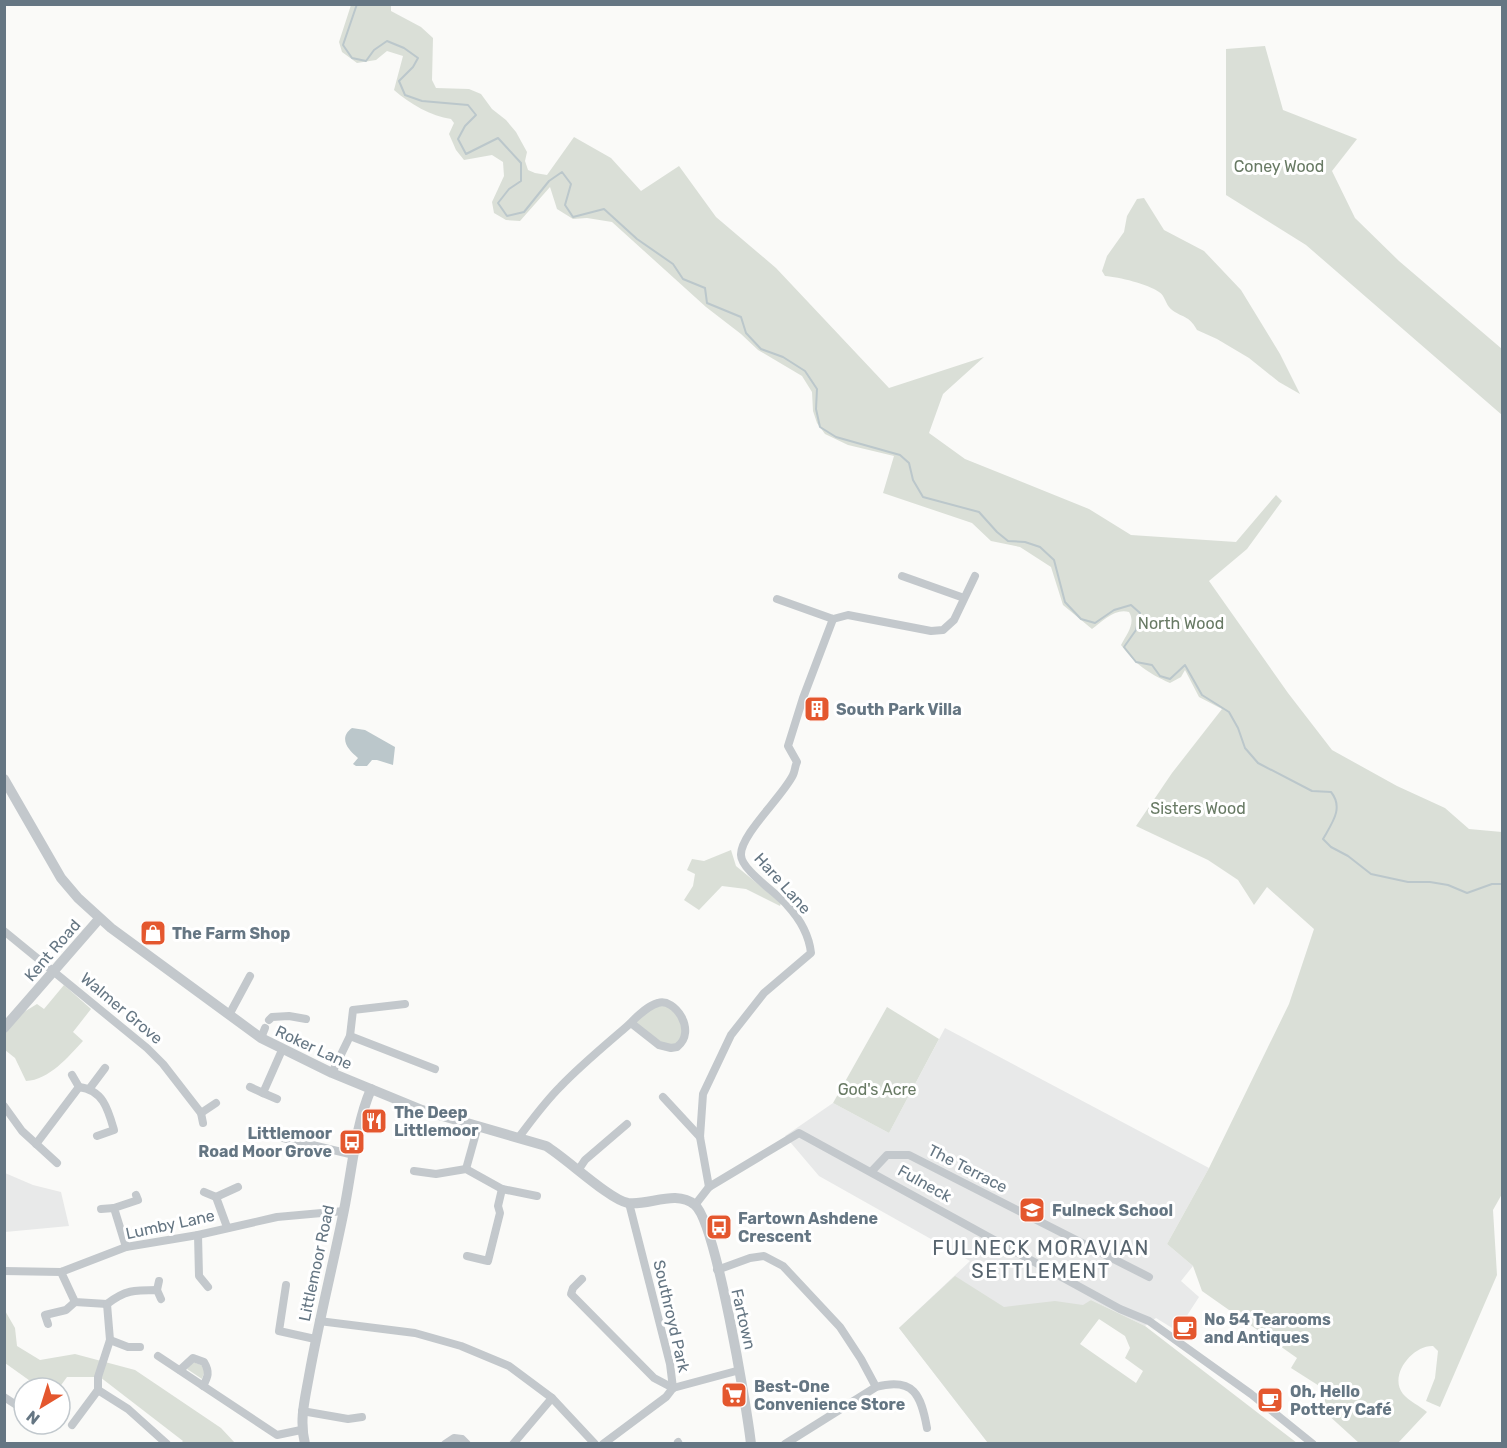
<svg xmlns="http://www.w3.org/2000/svg" width="1507" height="1448" font-family="Rubik,sans-serif">
<style>
.built{fill:#e8e9e9}
.green{fill:#dadfd7;fill-rule:evenodd}
.water{fill:#bbc7cb}
.lines{fill:none;stroke-linecap:round;stroke-linejoin:round}
.stream{stroke:#bbc7cb;stroke-width:2}
.minor{stroke:#c3c8cc;stroke-width:8}
.tertiary{stroke:#c3c8cc;stroke-width:10}
.labels{text-anchor:middle;stroke-width:6;stroke-linejoin:round;paint-order:stroke}
.park-label{font-size:16px;fill:#687a64;stroke:#fff}
.poi-label{font-size:16px;font-weight:bold;fill:#657683;stroke:#fff;text-anchor:start}
.street-label{font-size:16px;fill:#657683;stroke:#fff}
.quarter-label{font-size:20px;letter-spacing:1.5px;fill:#57646e;stroke:#fff}
</style>
<rect width="100%" height="100%" fill="#fafaf8"/>
<g class="built">
<path d="M945,1028l264,140 -42,76 26,22 -12,15 18,16 -22,34 -21,-13 -11,8 -54,-26 -103,143 -89,-115 71,-67 -151,-85 -34,-40 48,-33 56,30z"/>
<path d="M5,1173l28,12 28,7 8,34 -64,6z"/>
</g>
<g class="green">
<path d="M351,5h40v6l30,16 12,11 -1,42 4,8 33,1 12,5 11,15 14,11 10,12 11,20 -2,9 3,9 7,3 12,2 27,-38 37,21 30,33 38,-25 37,51 60,51 113,120 95,-31 -41,37 -14,39 36,26 124,50 42,26 105,7 40,-47 6,6 -35,48 -38,32 79,112 44,57 65,36 48,22 24,21 33,3v362l-9,16 4,65 -57,132 -14,-6 9,-23 3,-27 -5,-5c-20,-1 -45,29 -30,48 6,7 17,12 24,18l-29,31h-39l-33,-30 -2,-24 -33,-21 6,-10 -95,-67 -9,-25 -26,-22 42,-76 80,-164 25,-75 -47,-42 -13,18 -16,-25 -30,-20 -72,-34 36,-53 50,-64 -23,-12 -14,-27 -4,7 -11,6c-22,-10 -34,-18 -49,-38 6,-11 15,-22 8,-33 -14,-4 -26,9 -37,17l-29,-24 -12,-38 -31,-20 -29,-6 -19,-18 -89,-30 11,-37 -46,-11 -23,-11 -8,-11 -4,-12 -1,-19 -10,-16 -44,-26 -17,-16 -35,-27 -94,-85 -25,-4 -14,1 -16,-10 -7,-22 -30,34 -14,-1 -12,-7 -2,-11 12,-26 -1,-14 -11,-7 -28,5 -8,-10 -7,-16 5,-11 -3,-4c-20,-3 -41,-15 -57,-29l9,-34 -16,-5 -11,9 -19,3 -15,-11 -3,-10z"/>
<path d="M1265,46l18,64 74,29 -25,32 23,47 44,43 103,88v66l-196,-170 -80,-50v-146z"/>
<path d="M1144,198l20,32 40,21 37,39 39,64 20,40 -21,-12 -30,-24 -32,-19 -20,-9c-9,-17 -18,-12 -28,-23 -4,-5 -4,-11 -10,-15 -11,-8 -40,-15 -54,-16l-3,-5 5,-15 17,-24 3,-16 10,-17z"/>
<path d="M731,850l5,16 45,37 -1,3 -34,-17 -24,-3 -23,24 -15,-10 9,-14 2,-12 -8,-4 5,-11 12,2z"/>
<path d="M64,985l27,24 -18,23 10,9c-15,16 -34,39 -57,40l-11,-23 -10,-8 -1,-22 10,-10 23,-14 7,5z"/>
<path d="M659,1002l19,11 8,21 -15,14 -40,-25z"/>
<path d="M887,1007l52,32 -50,94 -56,-30z"/>
<path d="M955,1276l49,31 51,-6 28,4 8,-5 54,26 152,117h-309l-89,-115zM1099,1319l26,17 5,12 -5,10 18,13 -7,12 -56,-39z"/>
<path d="M4,1309l11,19 2,18 23,14 35,-6 60,16 86,58 14,15h-54l2,-2 -83,-64h-33l-8,11h-19l-35,-25z"/>
<path d="M193,1362l8,3 4,5 -3,9 -15,-10z"/>
</g>
<path class="water" d="M352,728l13,2 30,17 -2,18 -16,-5h-5l-5,6h-11l-3,-2 5,-6c-10,-8 -20,-20 -6,-30z"/>
<g class="lines">
<path class="stream" d="M357,4l-14,41 9,13 14,3 8,-11 13,-9 17,7 14,10 -5,9 -14,14 6,14 17,6 46,4 8,10 -11,11 -7,13 8,15 32,-16 23,25v18l-12,8 -11,14 9,13 17,-4 25,-31 13,-9 9,12 -6,21 8,12 31,-8 33,30 36,25 10,15 22,9 2,15 34,14 5,16 15,16 22,8 22,14 12,18 -1,20 4,18 16,10 64,18 9,8 4,17 10,17 56,15 18,20 11,9 17,1 15,5 14,13 11,42 16,17 14,4 19,-13 17,-5 9,8 -4,17 -12,17 12,15 16,3 8,11 10,3 15,-14 17,30 27,17 9,16 7,20 13,15 54,28 19,1c13,16 1,31 -8,47l8,8 17,9 23,18 37,8h22l18,3 19,8 25,-9h10"/>
<g class="minor">
<path d="M902,576l62,22"/>
<path d="M777,599l56,20"/>
<path d="M833,619l15,-4 83,16 12,-1 11,-10 21,-44"/>
<path d="M4,931l143,117 16,16 38,49 2,10"/>
<path d="M229,1015l21,-39"/>
<path d="M269,1020l3,-3 17,-1 17,3"/>
<path d="M350,1036l85,33"/>
<path d="M261,1038l4,-10"/>
<path d="M332,1073l18,-37 3,-26 52,-6"/>
<path d="M72,1075l7,12"/>
<path d="M250,1087l13,6"/>
<path d="M90,1088l15,-20"/>
<path d="M663,1097l37,40"/>
<path d="M277,1099l-14,-6 19,-43"/>
<path d="M4,1106l18,25 35,32"/>
<path d="M201,1113l15,-10"/>
<path d="M519,1137c13,-17 25,-34 41,-50 20,-21 43,-40 65,-59 9,-8 21,-22 33,-25 16,-6 40,28 19,44l-6,1 -12,-3 -28,-22"/>
<path d="M283,1138l71,17"/>
<path d="M36,1144l43,-57c24,3 29,22 35,43l-17,6"/>
<path d="M466,1169l12,-43"/>
<path d="M579,1169l6,-9 42,-36"/>
<path d="M414,1171l22,3 30,-5 36,20 35,7"/>
<path d="M872,1171l15,-16h22l240,122"/>
<path d="M709,1187l-9,-50 3,-43 28,-59 33,-42 47,-40c-2,-18 -12,-35 -24,-48 -10,-12 -46,-35 -46,-50 -1,-20 42,-59 52,-80 2,-4 2,-9 4,-13l-9,-16 15,-48 30,-79"/>
<path d="M204,1192l12,5"/>
<path d="M629,1203l41,161 3,24"/>
<path d="M695,1205l14,-18 90,-54 321,176 29,12 102,73 62,50"/>
<path d="M101,1209l13,-1"/>
<path d="M227,1227l-11,-30 22,-10"/>
<path d="M198,1235l1,41 9,11"/>
<path d="M126,1247l-12,-39 24,-8 -2,-5"/>
<path d="M467,1256l21,5 12,-48 -2,-7 4,-17"/>
<path d="M717,1270l33,-12 14,-2 19,10 57,61 21,32 15,28"/>
<path d="M4,1271l57,1 65,-25 72,-12 79,-18 67,-6"/>
<path d="M61,1272l14,30 32,2c18,-14 27,-14 50,-14l4,9"/>
<path d="M582,1279l-9,9 -2,6 83,84 19,10"/>
<path d="M286,1285l-7,46 36,8"/>
<path d="M157,1290l2,-9"/>
<path d="M319,1321l96,12 46,13 48,20 43,32 43,46"/>
<path d="M48,1324l-3,-9 21,-5 9,-8"/>
<path d="M110,1340l18,7h12"/>
<path d="M158,1356l119,79 24,-5"/>
<path d="M180,1370l13,-12 11,4c6,10 4,15 -1,24"/>
<path d="M673,1388l67,-18"/>
<path d="M98,1390l30,19 39,35"/>
<path d="M4,1397l20,13"/>
<path d="M302,1411l46,8 14,-2"/>
<path d="M72,1425l26,-35v-13l12,-37 -3,-36"/>
<path d="M678,1442l1,2"/>
<path d="M445,1444l9,-6 8,1 5,5"/>
<path d="M513,1444l39,-46"/>
<path d="M603,1444l63,-47 7,-9"/>
<path d="M785,1444l91,-57c38,-10 45,8 51,41"/>
</g>
<g class="tertiary">
<path d="M4,779l57,99 17,20 33,30 150,110 71,35 90,37 124,36c20,12 64,54 82,57 21,3 48,-14 67,2 21,18 52,203 56,239"/>
<path d="M4,1028l95,-109"/>
<path d="M305,1444c-6,-24 0,-45 4,-68 10,-56 24,-111 35,-166 8,-40 11,-83 27,-121"/>
</g>
</g>
<defs>
<g id="building-square" transform="scale(1.35)"><rect x="-9" y="-9" width="18" height="18" rx="4" fill="#e4572e" stroke="#fff"/><path d="M-4-6H4V6H1V3H-1V6H-4ZM-2.5-4.3h1.7v1.8h-1.7ZM.8-4.3h1.7v1.8H.8ZM-2.5-1h1.7V.8h-1.7ZM.8-1h1.7V.8H.8Z" fill="#fff"/></g>
<g id="shop-square" transform="scale(1.35)"><rect x="-9" y="-9" width="18" height="18" rx="4" fill="#e4572e" stroke="#fff"/><path d="M-5-2.5h2.3a2.7 3.5 0 0 1 5.4 0H5L5.5 6h-11ZM-1.5-2.5h3a1.5 2.3 0 0 0-3 0Z" fill="#fff"/></g>
<g id="restaurant-square" transform="scale(1.35)"><rect x="-9" y="-9" width="18" height="18" rx="4" fill="#e4572e" stroke="#fff"/><path d="M-5-6h1v4h1v-4h1v4h1v-4h1v5L-1.5 .5V6h-2V.5L-5-1ZM5-6V6H3V1.5H1.5Q1.5-4 5-6Z" fill="#fff"/></g>
<g id="bus-square" transform="scale(1.35)"><rect x="-9" y="-9" width="18" height="18" rx="4" fill="#e4572e" stroke="#fff"/><path d="M-5-6H5V4H4V6H2V4H-2V6H-4V4H-5ZM-3.5-4V0h7V-4ZM-3.5 1.2v1.5H-2V1.2ZM2 1.2v1.5H3.5V1.2Z" fill="#fff"/></g>
<g id="school-square" transform="scale(1.35)"><rect x="-9" y="-9" width="18" height="18" rx="4" fill="#e4572e" stroke="#fff"/><path d="M0-5L7-2L0 1L-7-2ZM-4 1L0 2.5L4 1V4Q0 6-4 4Z" fill="#fff"/></g>
<g id="cafe-square" transform="scale(1.35)"><rect x="-9" y="-9" width="18" height="18" rx="4" fill="#e4572e" stroke="#fff"/><path d="M-5.5-4.5H6V0H3Q3 3.5 0 3.5H-2.5Q-5.5 3.5-5.5 0ZM3-3.2v2h1.7v-2ZM-6 4.5H4V6H-6Z" fill="#fff"/></g>
<g id="supermarket-square" transform="scale(1.35)"><rect x="-9" y="-9" width="18" height="18" rx="4" fill="#e4572e" stroke="#fff"/><path d="M-6-5.5h2.5l.6 2H6L4.5 2H-2.5L-4.4-4H-6ZM-1.5 3.2a1.3 1.3 0 1 0 .1 0ZM3 3.2a1.3 1.3 0 1 0 .1 0Z" fill="#fff"/></g>
</defs>
<g fill-rule="evenodd">
<use href="#building-square" x="817" y="709"/>
<use href="#shop-square" x="153" y="933"/>
<use href="#restaurant-square" x="374" y="1121"/>
<use href="#bus-square" x="352" y="1142"/>
<use href="#school-square" x="1032" y="1210"/>
<use href="#bus-square" x="719" y="1227"/>
<use href="#cafe-square" x="1185" y="1328"/>
<use href="#supermarket-square" x="734" y="1395"/>
<use href="#cafe-square" x="1270" y="1400"/>
</g>
<g class="labels">
<g class="park-label">
<text x="1279" y="172">Coney Wood</text>
<text x="1181" y="629">North Wood</text>
<text x="1198" y="814">Sisters Wood</text>
<text x="877" y="1095">God's Acre</text>
</g>
<g class="poi-label">
<text x="836" y="715">South Park Villa</text>
<text x="172" y="939">The Farm Shop</text>
<text x="394" y="1118">The Deep<tspan x="394" dy="18">Littlemoor</tspan></text>
<text x="332" y="1139" text-anchor="end">Littlemoor<tspan x="332" dy="18">Road Moor Grove</tspan></text>
<text x="1052" y="1216">Fulneck School</text>
<text x="738" y="1224">Fartown Ashdene<tspan x="738" dy="18">Crescent</tspan></text>
<text x="1204" y="1325">No 54 Tearooms<tspan x="1204" dy="18">and Antiques</tspan></text>
<text x="754" y="1392">Best-One<tspan x="754" dy="18">Convenience Store</tspan></text>
<text x="1290" y="1397">Oh, Hello<tspan x="1290" dy="18">Pottery Café</tspan></text>
</g>
<g class="street-label">
<text transform="translate(783 883) rotate(48)" y="6">Hare Lane</text>
<text transform="translate(52 950) rotate(-49)" y="6">Kent Road</text>
<text transform="translate(122 1008) rotate(40)" y="6">Walmer Grove</text>
<text transform="translate(314 1047) rotate(25)" y="6">Roker Lane</text>
<text transform="translate(968 1168) rotate(27)" y="6">The Terrace</text>
<text transform="translate(925 1183) rotate(29)" y="6">Fulneck</text>
<text transform="translate(170 1224) rotate(-12)" y="6">Lumby Lane</text>
<text transform="translate(316 1263) rotate(-78)" y="6">Littlemoor Road</text>
<text transform="translate(672 1316) rotate(77)" y="6">Southroyd Park</text>
<text transform="translate(744 1319) rotate(77)" y="6">Fartown</text>
</g>
<g class="quarter-label">
<text x="1041" y="1255">FULNECK MORAVIAN<tspan x="1041" dy="23">SETTLEMENT</tspan></text>
</g>
</g>
<rect width="1507" height="1448" fill="none" stroke="#657683" stroke-width="12"/>
<g transform="translate(42 1406) rotate(218)"><circle r="28" fill="#ffffff" stroke="#c1c8cd" stroke-width="1.5"/>
<path d="M0-4.5L10 22L0 15L-10 22Z" fill="#e4572e"/>
<text y="-9" font-size="16" font-weight="bold" text-anchor="middle" fill="#657683">N</text>
</g>
</svg>
